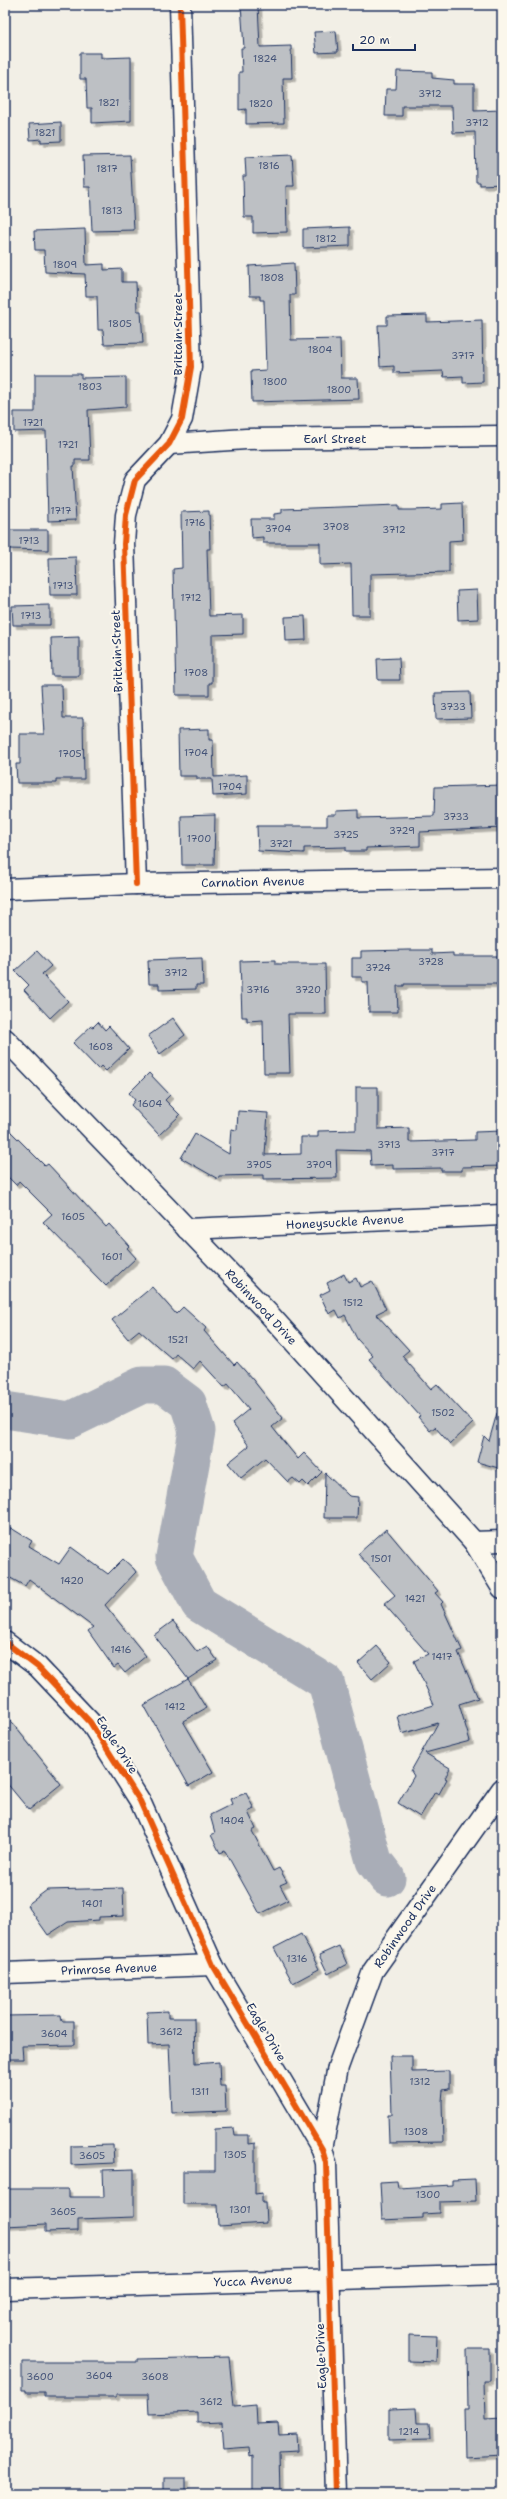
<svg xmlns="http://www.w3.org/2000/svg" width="507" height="2499" font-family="'Shantell Sans',sans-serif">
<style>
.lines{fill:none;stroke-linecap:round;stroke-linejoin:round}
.river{stroke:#a9adb7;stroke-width:37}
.building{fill:#bdc0c4;stroke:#1b2f5e;filter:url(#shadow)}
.minor-casing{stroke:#1b2f5e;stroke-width:23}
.minor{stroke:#fbf7ec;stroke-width:20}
.cycleway-casing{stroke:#fbf7ec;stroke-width:8}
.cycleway{stroke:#e8590c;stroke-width:6}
.labels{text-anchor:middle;stroke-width:4;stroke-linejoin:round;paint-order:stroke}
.number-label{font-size:10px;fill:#445378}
.street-label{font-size:12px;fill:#1b2f5e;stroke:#fbf7ec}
</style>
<defs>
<filter id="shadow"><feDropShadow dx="3.5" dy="3.5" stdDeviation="0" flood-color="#0004"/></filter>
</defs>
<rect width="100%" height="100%" fill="#f2efe6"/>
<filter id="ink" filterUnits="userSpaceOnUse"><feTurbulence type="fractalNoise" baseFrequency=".025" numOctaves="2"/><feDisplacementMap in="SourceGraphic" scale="8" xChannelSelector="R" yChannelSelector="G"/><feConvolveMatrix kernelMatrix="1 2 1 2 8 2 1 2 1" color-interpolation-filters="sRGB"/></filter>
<g filter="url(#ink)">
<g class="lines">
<path class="river" d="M5,1410l65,10 72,-35h22l24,18 9,28 -23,126 25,47 127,78 48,179 13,17"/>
</g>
<g class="building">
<path d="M241,5h17l2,42 31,-1 1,32h-9l1,45 -38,1v-15l-7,1v-38h3l-1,-24h3z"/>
<path d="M336,31l2,21 -22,1 -2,-21z"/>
<path d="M80,53h21v5l30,-1v64l-39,2v-15h-5l-1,-29h-6z"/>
<path d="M397,71l35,1v6l22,2v4h20v27l28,-1v74l-22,1v-3h-4l-1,-50 -22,1 -1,-27h-50v10h-17l1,-27h10z"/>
<path d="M61,122v19l-20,1v-3l-11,1 -1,-16z"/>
<path d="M130,155l4,75 -42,1 -2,-44h-6l-1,-31z"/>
<path d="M292,155l2,31h-8l1,46 -34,1v-16h-9l-1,-41h3l-1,-19z"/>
<path d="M350,227v19l-47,2v-19z"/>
<path d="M85,229l1,36 18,-1v6l18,-1v13h14l1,29h4l2,32 -39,1 -1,-14h-5l-1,-34h-11l-1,-22 -40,-2 -1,-22h-9l-1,-19z"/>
<path d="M294,263l1,32h-5l1,45 49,-1 1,39h17l1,21 -107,3 -1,-31 15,-1 -2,-70h-4v-4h-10l-1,-30z"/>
<path d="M427,315v7l55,-2 1,62 -20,1v-7l-19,1 -1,-6 -49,2v-7l-14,1 -2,-42h9v-9z"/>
<path d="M35,374h46v4l45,-1v30l-38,3 2,50h-15v6h-2l3,54 -28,1 -2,-90 -32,1v-20h21z"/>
<path d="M462,503l1,37 -14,1v31l-79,2v41h-18l-1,-51 -31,1v-22h-57v-6l-11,1 -1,-19h23v-5l8,-1v-4l117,-4v5h12l31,-1v-5z"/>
<path d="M209,511l1,38h-3l2,67 34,-1v19l-31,1v48h-3v12h-33l-3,-126 9,-1 -1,-56z"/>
<path d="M9,530h39v20l-39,-1z"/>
<path d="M76,557l1,38h-27l-1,-37z"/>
<path d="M477,590l1,29 -20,1 -1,-29z"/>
<path d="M50,605v20h-37l-1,-19z"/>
<path d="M305,616l1,24 -20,1 -1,-24z"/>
<path d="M79,637v39h-27l-1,-38z"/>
<path d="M399,658l1,22h-22l-1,-21z"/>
<path d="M41,685h21l1,33h20l1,61h-28v4h-39l-1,-19h4v-30h24z"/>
<path d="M470,692l1,26 -35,1 -1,-26z"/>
<path d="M209,729v11h4l1,37 33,-2v19l-34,2 -1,-17h-15v-3h-18l-1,-46z"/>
<path d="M502,785v43l-82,4v14l-54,2v3h-20v-4l-42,1v5l-46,-2 -1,-25h70v-11h9v-4l22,-1v8l76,-2 1,-29z"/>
<path d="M215,815l-1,50h-32l-1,-49z"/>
<path d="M408,950h24v4l21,-1v3h49v28h-98v2h-7l1,26h-29l-1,-30h-6v-5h-10v-19h9v-7z"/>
<path d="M37,951l14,15 -9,8 26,27 -18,17 -26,-28 5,-5 -14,-14z"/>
<path d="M202,958l1,27h-7v4l-37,1v-6h-10l-1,-24z"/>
<path d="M275,960v4h50l1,50h-38l2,59h-26l-1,-53 -16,1v-4h-5l-2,-56z"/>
<path d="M173,1018l12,17 -25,19 -12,-18z"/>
<path d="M98,1022l7,8 4,-4 20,23 -23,22 -5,-5 -3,3 -25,-26 18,-17 2,1z"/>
<path d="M149,1073l21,22 -5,5 15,15 -21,20 -28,-30 4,-5 -6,-7z"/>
<path d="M356,1087h22v42l31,-1v14l66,-2v-8l27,-1v35l-40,1v4h-21v-3l-48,1v-4l-22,1 -1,-15 -34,-1 1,28 -74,1v-4l-44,1 -1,3 -37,-21 14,-24 34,20 2,-25 6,1 1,-19 30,2 -3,42 36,-1v-17h17v-6l38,-1z"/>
<path d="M5,1126l40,40 3,-2 58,63 3,-3 20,22 -2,2 9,10 -30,28 -63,-64 9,-8 -33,-33 -3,4 -11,-11z"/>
<path d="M344,1274l4,8 8,-4 4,9 12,-6 14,28 -10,5 33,36 -7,6 29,33 6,-5 36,39 -23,21 -15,-17 -5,4 -12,-14 2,-1 -51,-57 4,-3 -16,-17 -12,-24 -5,3 -4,-8 -7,4 -9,-19 10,-5 -3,-7z"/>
<path d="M152,1287l24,27 7,-7 23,21 -2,3 30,34 3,-3 16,18 30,38 -11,9 26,32 6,-6 18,19 -14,14 -5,-5 -3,3 -7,-6 -5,4 -23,-24 -24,20 -13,-15 21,-17 -17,-23 17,-14 -21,-25 -4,3 -24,-26 -7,8 -17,-15 -4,5 -33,-29 -11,9 -16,-19z"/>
<path d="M497,1413l5,1v55l-25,-7 7,-26 5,5z"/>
<path d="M325,1473l24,23 9,1 -1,21h-33z"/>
<path d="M11,1528l21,13 -3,5 30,18 12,-17 37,27 15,-15 11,10 2,3 -31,33 41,51 -21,17 -7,-8 -4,3 -26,-37 5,-4 -64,-48 -4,7 -20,-11v-37z"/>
<path d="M386,1529l52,62 -3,2 8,9 -2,2 21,46 -4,2 20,46 -19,6 11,37 -45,12 25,15 -5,10 2,1 -8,15 -4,-2 -15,25 -22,-14 16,-27 -3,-5 27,-48 -36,11 -5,-18 37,-11 -20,-44 14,-7 -44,-50 11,-9 -37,-41z"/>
<path d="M173,1621l24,31 10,-6 10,14 -29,19 -34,-44z"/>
<path d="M377,1646l14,16 -19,17 -14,-16z"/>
<path d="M188,1679l18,29 -23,13 30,51 -24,14 -45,-81z"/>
<path d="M5,1714l56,70 -32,26 -24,-29z"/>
<path d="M246,1793l8,16 -6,3 8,17 -4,2 21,40 6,-3 8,14 -7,3 8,15 -28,14 -35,-63 -5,2 -9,-18 4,-2 -5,-18 22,-11 -2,-5z"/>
<path d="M123,1888l1,28 -25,1v3l-31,2 -20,13 -21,-30 20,-15z"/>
<path d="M301,1934l18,35 -26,14 -19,-35z"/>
<path d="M339,1946l8,18 -19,10 -9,-19z"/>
<path d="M168,2011v7h26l1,46 24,-2 1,24h5l1,25 -54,2 -3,-69 -21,1 -1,-33z"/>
<path d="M61,2015l1,6h12v24l-52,1 1,13h-18v-43z"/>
<path d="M390,2056h22v16l37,-1v18l-6,1 -1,11 1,41 -54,1 -1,-29h4z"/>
<path d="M234,2128l1,7h13v9l7,-1v51l7,-1v10h3l1,20 -47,3 -1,-22h-35v-33h32v-42z"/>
<path d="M113,2145l1,18 -43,2v-19z"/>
<path d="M134,2169v48l-56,2v12l-32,1v-8l-41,2v-37h63v8h36l-1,-27z"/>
<path d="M475,2179l1,22 -37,1v11l-16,1v4l-41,2 -2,-38 17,-1 1,7 54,-3v-5z"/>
<path d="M409,2335l28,1 -1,26 -27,-1z"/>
<path d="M467,2349h23v32h-6l1,38 17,-1v37l-37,2 -1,-48h4z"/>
<path d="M229,2357l5,50 22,-2 1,19 21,-1 1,12 18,-1 1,17 -19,1 1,42h-27v-38l-3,1 -1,-10 -25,2 -2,-27 -25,1v-11l-48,2 -1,-20h-32v3h-72v-5h-18v-2h-4v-28h115v-3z"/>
<path d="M416,2408l1,15h12l1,16 -41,1v-31z"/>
<rect x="164" y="2478" width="22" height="16"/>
</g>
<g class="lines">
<g class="minor-casing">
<g id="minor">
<path d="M169,444l77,-5 256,-3"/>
<path d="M136,884l-12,-340 2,-29 9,-35 34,-36 13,-25 9,-52 -11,-362"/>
<path d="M5,889l131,-5 366,-6"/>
<path d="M5,1039l264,275 205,228 28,46"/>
<path d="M187,1229l315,-14"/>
<path d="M474,1542l28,-1"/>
<path d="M5,1642l33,25 52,55 50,79 73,164 109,184 4,14 10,331"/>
<path d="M5,1973l208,-8"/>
<path d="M322,2149l16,-82 35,-96 129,-182"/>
<path d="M5,2289l497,-15"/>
</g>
</g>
<use href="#minor" class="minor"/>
<g class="cycleway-casing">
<g id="cycleway">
<path d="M136,884l-12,-340 2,-29 9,-35 34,-36 13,-25 9,-52 -11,-362"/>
<path d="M5,1642l33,25 52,55 50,79 73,164 109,184 4,14 10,331"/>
</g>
</g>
<use href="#cycleway" class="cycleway"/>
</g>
</g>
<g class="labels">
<g class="number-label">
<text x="265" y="62">1824</text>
<text x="430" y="97">3712</text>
<text x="109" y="106">1821</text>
<text x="261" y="107">1820</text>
<text x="477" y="126">3712</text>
<text x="45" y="136">1821</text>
<text x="269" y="169">1816</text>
<text x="107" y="172">1817</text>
<text x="112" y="214">1813</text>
<text x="326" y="242">1812</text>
<text x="65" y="268">1809</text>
<text x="272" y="281">1808</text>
<text x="120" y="327">1805</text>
<text x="320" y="353">1804</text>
<text x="463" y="359">3717</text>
<text x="275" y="385">1800</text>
<text x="90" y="390">1803</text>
<text x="339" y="393">1800</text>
<text x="33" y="426">1721</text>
<text x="68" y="448">1721</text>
<text x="61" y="514">1717</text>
<text x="195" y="526">1716</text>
<text x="336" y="530">3708</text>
<text x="278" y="532">3704</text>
<text x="394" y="533">3712</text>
<text x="29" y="544">1713</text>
<text x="63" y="589">1713</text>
<text x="191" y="601">1712</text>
<text x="31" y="619">1713</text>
<text x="196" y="676">1708</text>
<text x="453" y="710">3733</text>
<text x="196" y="756">1704</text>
<text x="70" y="757">1705</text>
<text x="230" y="790">1704</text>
<text x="456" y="820">3733</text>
<text x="402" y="834">3729</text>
<text x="346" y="838">3725</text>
<text x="199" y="842">1700</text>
<text x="281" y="847">3721</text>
<text x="431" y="965">3728</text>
<text x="378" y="971">3724</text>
<text x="176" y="976">3712</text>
<text x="258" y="993">3716</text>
<text x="308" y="993">3720</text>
<text x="101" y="1050">1608</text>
<text x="150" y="1107">1604</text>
<text x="389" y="1148">3713</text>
<text x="443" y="1156">3717</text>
<text x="259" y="1168">3705</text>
<text x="319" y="1168">3709</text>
<text x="73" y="1220">1605</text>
<text x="112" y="1260">1601</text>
<text x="353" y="1306">1512</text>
<text x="178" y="1343">1521</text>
<text x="443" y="1416">1502</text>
<text x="381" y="1562">1501</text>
<text x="72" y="1584">1420</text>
<text x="415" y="1602">1421</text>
<text x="121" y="1653">1416</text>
<text x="442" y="1660">1417</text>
<text x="175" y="1710">1412</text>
<text x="232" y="1824">1404</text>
<text x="92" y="1907">1401</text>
<text x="297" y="1962">1316</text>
<text x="171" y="2035">3612</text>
<text x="54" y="2037">3604</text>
<text x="420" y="2085">1312</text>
<text x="200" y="2095">1311</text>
<text x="416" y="2135">1308</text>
<text x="235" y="2158">1305</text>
<text x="92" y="2159">3605</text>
<text x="428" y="2198">1300</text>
<text x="240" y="2213">1301</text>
<text x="63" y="2215">3605</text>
<text x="99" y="2379">3604</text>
<text x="40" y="2380">3600</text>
<text x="155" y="2380">3608</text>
<text x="211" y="2405">3612</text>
<text x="409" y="2435">1214</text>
</g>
<g class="street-label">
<text transform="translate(178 334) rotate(-90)" y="4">Brittain Street</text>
<text x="335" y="443">Earl Street</text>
<text transform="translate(117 651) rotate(-92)" y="4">Brittain Street</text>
<text transform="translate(253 882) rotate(-1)" y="4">Carnation Avenue</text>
<text transform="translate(345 1222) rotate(-3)" y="4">Honeysuckle Avenue</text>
<text transform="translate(261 1307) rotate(47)" y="4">Robinwood Drive</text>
<text transform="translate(117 1745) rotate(57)" y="4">Eagle Drive</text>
<text transform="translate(405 1926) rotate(-55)" y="4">Robinwood Drive</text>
<text transform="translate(109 1969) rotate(-2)" y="4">Primrose Avenue</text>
<text transform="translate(266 2032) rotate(59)" y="4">Eagle Drive</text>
<text transform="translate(253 2281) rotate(-2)" y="4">Yucca Avenue</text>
<text transform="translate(321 2356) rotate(-92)" y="4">Eagle Drive</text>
</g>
</g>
<rect width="507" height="2499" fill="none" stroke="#fbf7ec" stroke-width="20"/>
<rect x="10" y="10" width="487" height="2479" fill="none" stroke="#1b2f5e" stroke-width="1.5" filter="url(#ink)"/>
<path d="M353 44v6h62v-6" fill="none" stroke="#1b2f5e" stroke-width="2"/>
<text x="359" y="44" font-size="12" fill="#1b2f5e" stroke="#fbf7ec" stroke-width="3" paint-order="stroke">20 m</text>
</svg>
